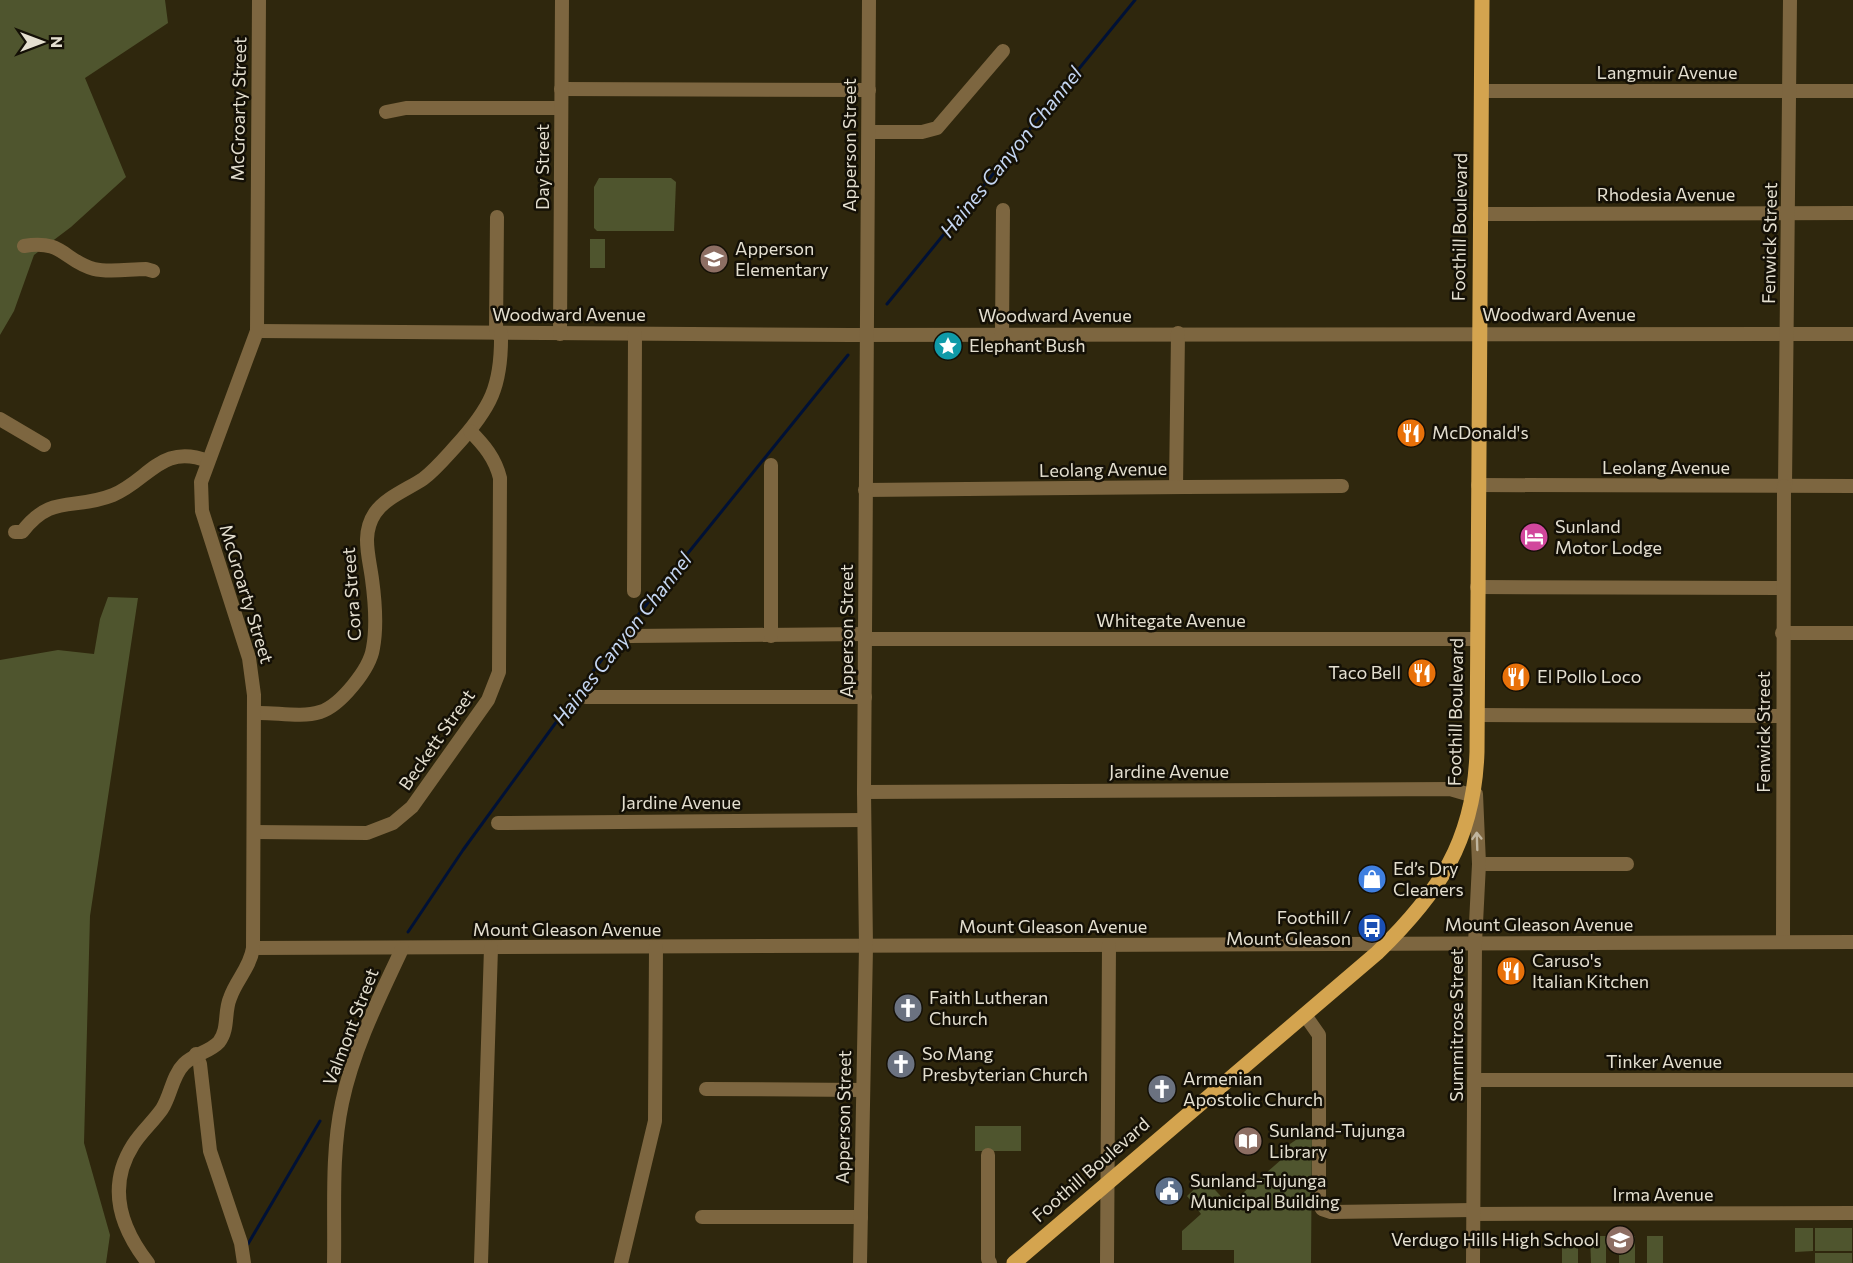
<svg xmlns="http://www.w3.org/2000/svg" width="1853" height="1263" font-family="Commissioner,sans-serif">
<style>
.green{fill:#4f552e}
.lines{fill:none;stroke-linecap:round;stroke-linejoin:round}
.stream{stroke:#001136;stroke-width:3}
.minor{stroke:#7d6640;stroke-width:14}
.major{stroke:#d4a44f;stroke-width:15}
.oneway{stroke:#c0b59e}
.labels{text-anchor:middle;stroke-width:5;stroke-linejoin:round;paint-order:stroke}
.street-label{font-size:18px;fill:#e4dfd0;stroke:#141006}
.poi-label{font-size:18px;fill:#e4dfd0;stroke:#141006;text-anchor:start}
.water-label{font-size:20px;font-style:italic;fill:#c5d6f2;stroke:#141006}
</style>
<rect width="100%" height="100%" fill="#2f270d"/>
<g class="green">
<path d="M0,0h165l3,23 -83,55 41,99 -55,50 -37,28 -20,56 -14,24z"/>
<path d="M599,178h72l5,4 -2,49h-77l-3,-3v-41z"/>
<rect x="590" y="239" width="15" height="29"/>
<path d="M108,597l30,1 -48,318 -6,227 26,92 -4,28h-106v-603l58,-10 36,4 6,-35z"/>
<rect x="975" y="1126" width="46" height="25"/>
<path d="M1312,1129l-1,134h-77v-13h-52v-19l19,-17 -14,-18 18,-17 24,26 61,-53 -3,-6z"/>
<path d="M1795,1228h18v23l-18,1z"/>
<rect x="1815" y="1228" width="37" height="23"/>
<path d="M1590,1236h16v27h-15z"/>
<rect x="1619" y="1236" width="16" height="27"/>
<rect x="1647" y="1236" width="16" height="27"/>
<rect x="1562" y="1237" width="16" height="26"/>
<rect x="1815" y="1253" width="37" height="10"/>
</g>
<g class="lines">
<g class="stream">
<path d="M887,304l248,-304"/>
<path d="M408,932l55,-82 137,-188 248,-307"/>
<path d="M248,1244l72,-123"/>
</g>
<g class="minor">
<path d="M561,89l308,1"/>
<path d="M1481,91h372"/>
<path d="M386,112l20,-4h155"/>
<path d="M869,132h53l15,-4 66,-77"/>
<path d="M1480,214l373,-1"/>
<path d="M24,246c39,-7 40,15 70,23 15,4 36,0 52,0l7,2"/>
<path d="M257,331l594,4 1002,-1"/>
<path d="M496,333l1,-116"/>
<path d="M560,334l2,-334"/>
<path d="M1002,334l1,-124"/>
<path d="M0,419l44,26"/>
<path d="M1478,485l375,1"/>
<path d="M1785,486l5,-486"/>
<path d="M1176,487l2,-154"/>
<path d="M865,490c160,0 318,-4 477,-4"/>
<path d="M15,532h7c30,-39 51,-21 91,-37 36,-15 48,-52 95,-34"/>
<path d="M1477,587l306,1"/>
<path d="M634,591l1,-257"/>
<path d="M1782,633h71"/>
<path d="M630,636l235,-2"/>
<path d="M771,636v-171"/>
<path d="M865,639h612"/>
<path d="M586,697h279"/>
<path d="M256,713c19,-1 45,5 64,-1 20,-6 50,-43 53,-64 4,-21 2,-47 -1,-69 -3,-23 -11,-45 3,-66 10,-15 33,-24 48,-34 12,-9 22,-21 32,-32 36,-39 47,-61 46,-114"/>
<path d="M1477,715l305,1"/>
<path d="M864,792l586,-3 24,7"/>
<path d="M498,823l366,-3"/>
<path d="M254,832l113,1 26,-10 19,-16 76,-107 11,-28 1,-194c-5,-20 -16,-33 -30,-47"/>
<path d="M1479,864h148"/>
<path d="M1783,942l1,-456"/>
<path d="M253,948l1600,-6"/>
<path d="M1305,1015l14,20v167l3,7 9,3 142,-2"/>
<path d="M196,1054l4,10 10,87 31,92 3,20"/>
<path d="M1474,1080h379"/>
<path d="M706,1089l157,1"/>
<path d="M988,1155v104l2,4"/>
<path d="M1473,1214l380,-1"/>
<path d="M702,1217h159"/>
<path d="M148,1263c-28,-36 -41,-77 -15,-118 8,-13 20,-23 29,-36 9,-14 10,-33 22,-45 10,-10 26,-12 35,-22 10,-13 5,-30 11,-44 6,-18 20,-30 23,-50l1,-253 -5,-37 -47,-147 -1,-29 56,-151 2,-331"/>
<path d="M334,1263c1,-53 -3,-109 8,-160 11,-53 37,-105 60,-154"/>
<path d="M481,1263l10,-315"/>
<path d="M621,1263l34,-142 1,-174"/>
<path d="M860,1263l6,-316 -2,-155 5,-792"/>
<path d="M1107,1263l2,-318"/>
<path d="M1473,1263l2,-320 4,-79 -3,-70"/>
</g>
<path class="major" d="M1014,1263l363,-310c62,-60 97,-112 100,-201l5,-752"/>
</g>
<defs><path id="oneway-shaft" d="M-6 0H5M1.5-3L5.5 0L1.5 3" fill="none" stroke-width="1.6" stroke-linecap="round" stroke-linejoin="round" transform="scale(1.5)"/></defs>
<use class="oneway" href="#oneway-shaft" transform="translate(1477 841) rotate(-92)"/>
<defs>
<g id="school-disc" transform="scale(1.5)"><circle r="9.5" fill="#8d6e63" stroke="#141006"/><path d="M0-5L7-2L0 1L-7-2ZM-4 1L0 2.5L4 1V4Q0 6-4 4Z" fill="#fff"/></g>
<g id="sight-disc" transform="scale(1.5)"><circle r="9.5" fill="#0f9aa8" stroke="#141006"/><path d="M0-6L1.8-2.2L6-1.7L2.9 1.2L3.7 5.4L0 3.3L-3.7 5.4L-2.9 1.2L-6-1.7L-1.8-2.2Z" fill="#fff"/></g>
<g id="restaurant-disc" transform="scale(1.5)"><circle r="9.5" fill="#e8710a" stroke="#141006"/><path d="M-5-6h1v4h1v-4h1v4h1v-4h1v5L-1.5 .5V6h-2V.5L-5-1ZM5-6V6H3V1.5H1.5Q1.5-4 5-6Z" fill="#fff"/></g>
<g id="hotel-disc" transform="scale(1.5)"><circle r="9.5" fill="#d1479c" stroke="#141006"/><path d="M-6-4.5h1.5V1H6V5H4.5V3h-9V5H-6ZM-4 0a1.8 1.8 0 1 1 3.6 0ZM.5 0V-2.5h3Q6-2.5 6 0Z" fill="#fff"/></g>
<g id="shop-disc" transform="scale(1.5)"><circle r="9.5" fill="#3f7fe0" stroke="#141006"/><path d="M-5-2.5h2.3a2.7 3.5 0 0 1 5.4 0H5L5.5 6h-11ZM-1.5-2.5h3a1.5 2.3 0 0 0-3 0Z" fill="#fff"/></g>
<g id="bus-disc" transform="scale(1.5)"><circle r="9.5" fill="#1a4fb4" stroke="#141006"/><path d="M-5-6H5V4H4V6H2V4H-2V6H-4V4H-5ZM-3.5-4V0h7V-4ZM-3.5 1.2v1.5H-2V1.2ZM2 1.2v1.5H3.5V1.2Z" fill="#fff"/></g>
<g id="church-disc" transform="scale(1.5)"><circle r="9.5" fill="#6b7280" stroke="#141006"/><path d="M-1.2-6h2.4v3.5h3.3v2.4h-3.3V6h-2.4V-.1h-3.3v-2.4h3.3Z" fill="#fff"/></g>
<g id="library-disc" transform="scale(1.5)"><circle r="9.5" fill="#8d6e63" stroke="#141006"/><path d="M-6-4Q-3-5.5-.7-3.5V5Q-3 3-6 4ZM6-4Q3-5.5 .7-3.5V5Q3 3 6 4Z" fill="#fff"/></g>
<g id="civic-disc" transform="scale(1.5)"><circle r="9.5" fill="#5c6f8a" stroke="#141006"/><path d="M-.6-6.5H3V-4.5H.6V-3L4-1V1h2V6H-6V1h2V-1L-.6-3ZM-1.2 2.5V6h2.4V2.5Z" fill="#fff"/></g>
</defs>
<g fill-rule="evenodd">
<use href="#school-disc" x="714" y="259"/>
<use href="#sight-disc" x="948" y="346"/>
<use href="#restaurant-disc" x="1411" y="433"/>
<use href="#hotel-disc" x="1534" y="537"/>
<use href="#restaurant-disc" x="1422" y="673"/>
<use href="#restaurant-disc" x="1516" y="677"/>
<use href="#shop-disc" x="1372" y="879"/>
<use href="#bus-disc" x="1372" y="928"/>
<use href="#restaurant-disc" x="1511" y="971"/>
<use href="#church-disc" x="908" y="1008"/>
<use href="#church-disc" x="901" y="1064"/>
<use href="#church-disc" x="1162" y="1089"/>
<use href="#library-disc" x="1248" y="1141"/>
<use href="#civic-disc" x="1169" y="1191"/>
<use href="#school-disc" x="1620" y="1240"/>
</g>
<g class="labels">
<g class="street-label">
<text x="1667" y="79">Langmuir Avenue</text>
<text transform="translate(239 109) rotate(-89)" y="6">McGroarty Street</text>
<text transform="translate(850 145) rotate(-90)" y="6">Apperson Street</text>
<text transform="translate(543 167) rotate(-90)" y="6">Day Street</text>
<text x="1666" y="201">Rhodesia Avenue</text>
<text transform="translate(1460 227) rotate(-89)" y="6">Foothill Boulevard</text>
<text transform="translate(1770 243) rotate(-89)" y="6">Fenwick Street</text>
<text x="569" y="321">Woodward Avenue</text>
<text x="1559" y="321">Woodward Avenue</text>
<text x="1055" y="322">Woodward Avenue</text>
<text x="1666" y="474">Leolang Avenue</text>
<text transform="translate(1103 470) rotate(-1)" y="6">Leolang Avenue</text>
<text transform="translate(246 594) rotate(73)" y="6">McGroarty Street</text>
<text transform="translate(352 594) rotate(-94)" y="6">Cora Street</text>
<text x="1171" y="627">Whitegate Avenue</text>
<text transform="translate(847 631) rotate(-90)" y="6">Apperson Street</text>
<text transform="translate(1456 712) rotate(-89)" y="6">Foothill Boulevard</text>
<text transform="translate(1764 732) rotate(-90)" y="6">Fenwick Street</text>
<text transform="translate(437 740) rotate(-55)" y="6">Beckett Street</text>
<text x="1169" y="778">Jardine Avenue</text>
<text x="681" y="809">Jardine Avenue</text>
<text x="1539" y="931">Mount Gleason Avenue</text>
<text x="1053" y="933">Mount Gleason Avenue</text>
<text x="567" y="936">Mount Gleason Avenue</text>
<text transform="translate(1457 1025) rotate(-90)" y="6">Summitrose Street</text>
<text transform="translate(351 1027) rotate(-69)" y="6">Valmont Street</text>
<text x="1664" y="1068">Tinker Avenue</text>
<text transform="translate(844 1117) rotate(-89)" y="6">Apperson Street</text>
<text transform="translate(1091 1170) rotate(-41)" y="6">Foothill Boulevard</text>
<text x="1663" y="1201">Irma Avenue</text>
</g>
<g class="poi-label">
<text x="735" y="255">Apperson<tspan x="735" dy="21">Elementary</tspan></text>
<text x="969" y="352">Elephant Bush</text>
<text x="1432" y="439">McDonald's</text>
<text x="1555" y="533">Sunland<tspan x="1555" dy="21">Motor Lodge</tspan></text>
<text x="1401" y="679" text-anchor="end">Taco Bell</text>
<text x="1537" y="683">El Pollo Loco</text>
<text x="1393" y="875">Ed’s Dry<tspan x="1393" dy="21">Cleaners</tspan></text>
<text x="1351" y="924" text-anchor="end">Foothill /<tspan x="1351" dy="21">Mount Gleason</tspan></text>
<text x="1532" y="967">Caruso's<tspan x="1532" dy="21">Italian Kitchen</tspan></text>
<text x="929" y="1004">Faith Lutheran<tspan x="929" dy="21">Church</tspan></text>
<text x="922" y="1060">So Mang<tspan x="922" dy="21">Presbyterian Church</tspan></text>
<text x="1183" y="1085">Armenian<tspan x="1183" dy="21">Apostolic Church</tspan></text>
<text x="1269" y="1137">Sunland-Tujunga<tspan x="1269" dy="21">Library</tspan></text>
<text x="1190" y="1187">Sunland-Tujunga<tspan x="1190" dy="21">Municipal Building</tspan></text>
<text x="1599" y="1246" text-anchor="end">Verdugo Hills High School</text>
</g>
<g class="water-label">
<text transform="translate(1011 152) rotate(-51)" y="7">Haines Canyon Channel</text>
<text transform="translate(622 639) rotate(-52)" y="7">Haines Canyon Channel</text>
</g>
</g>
<g transform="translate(42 42) rotate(90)" stroke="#141006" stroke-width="4.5" paint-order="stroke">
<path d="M0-4.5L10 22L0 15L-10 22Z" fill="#e4dfd0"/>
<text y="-9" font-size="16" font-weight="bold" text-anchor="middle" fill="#e4dfd0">N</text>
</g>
</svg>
